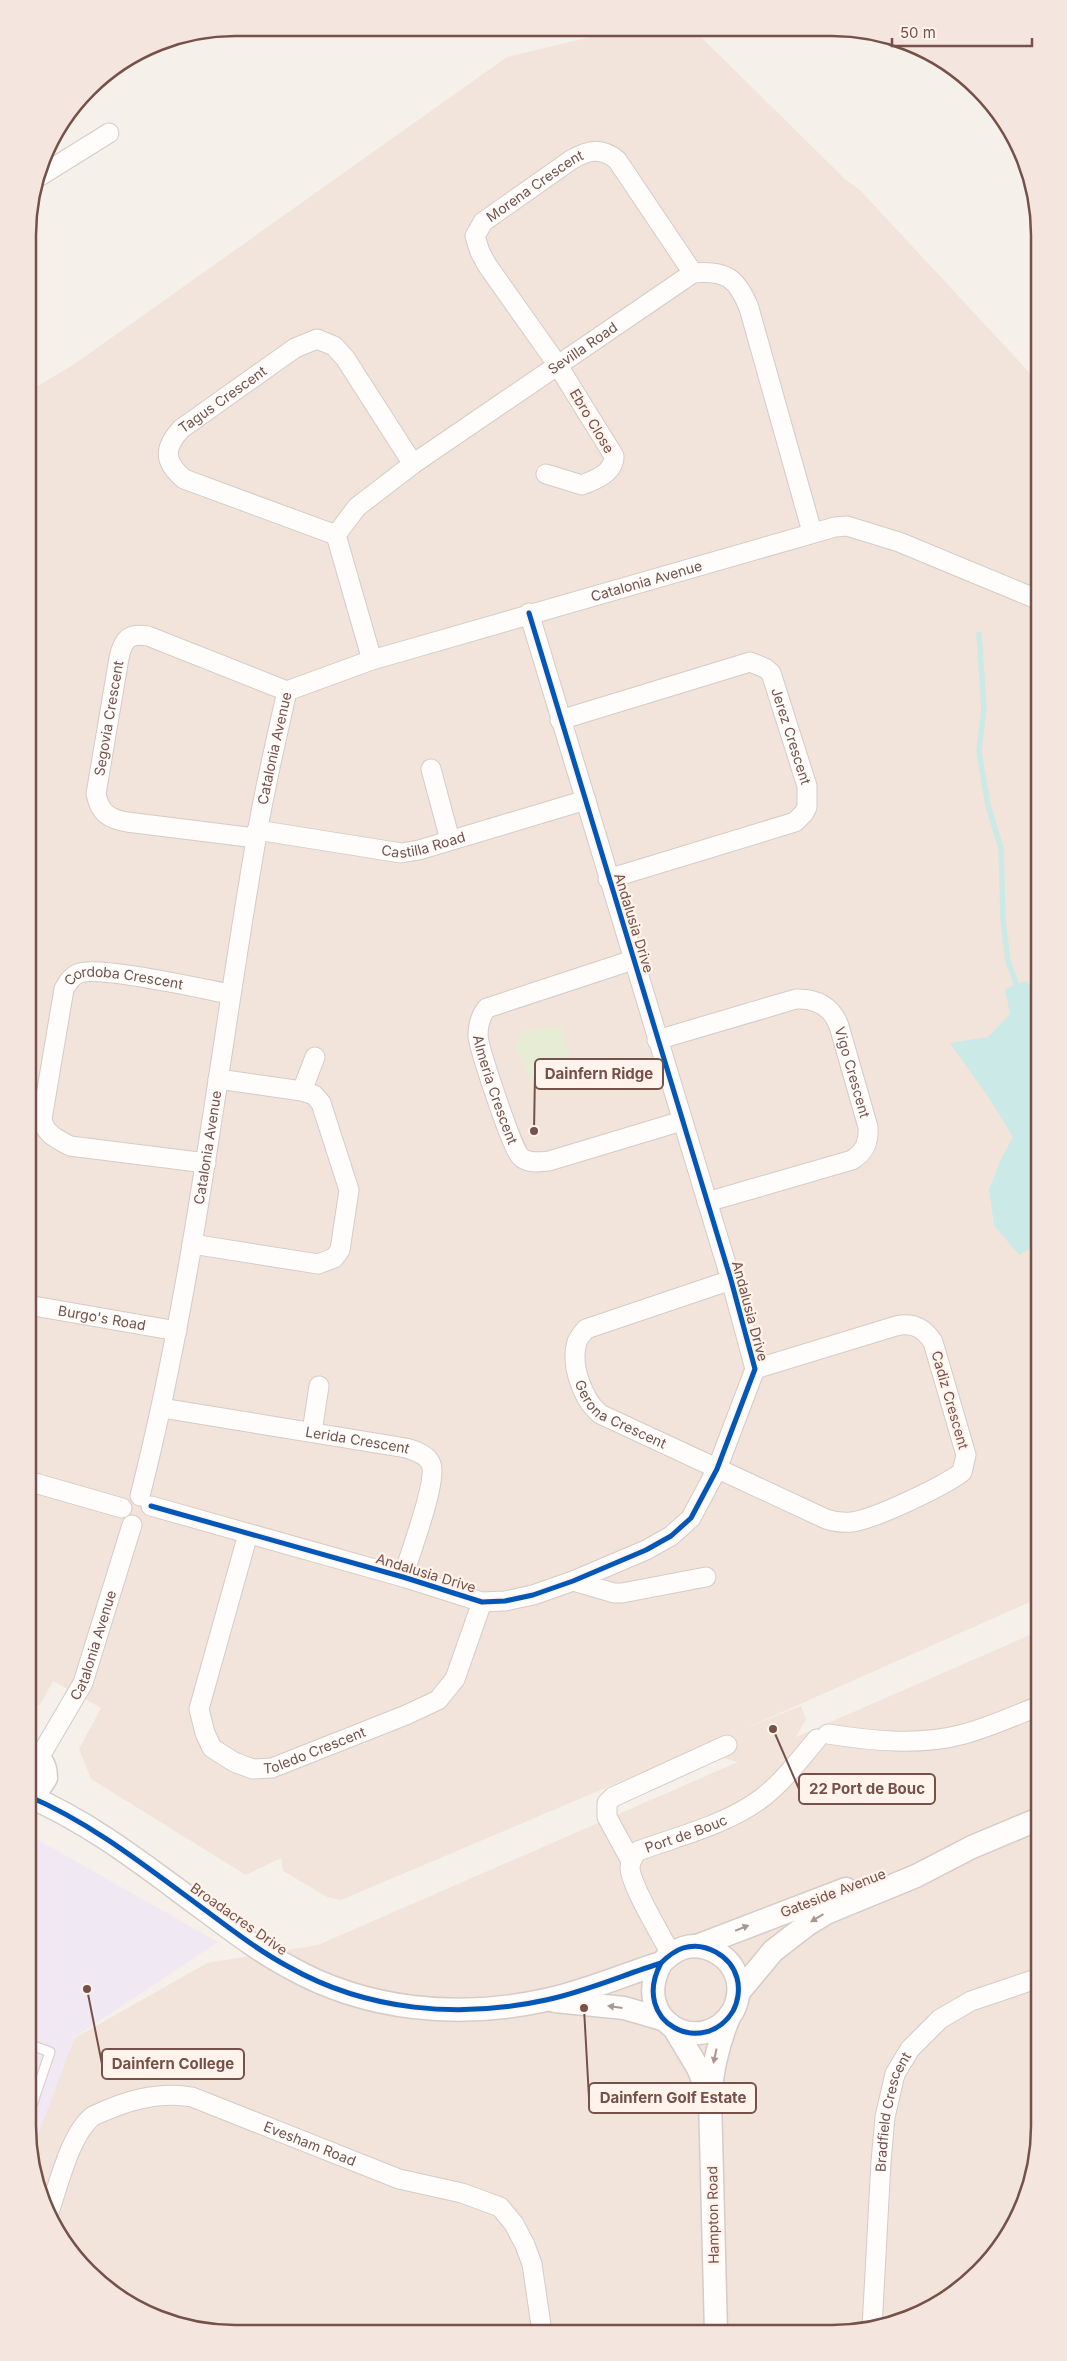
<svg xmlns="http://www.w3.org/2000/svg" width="1067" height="2361" font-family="Inter,sans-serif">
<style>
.residential{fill:#f2e4da}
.education{fill:#f0e8f2}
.green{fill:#e7edd5}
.water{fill:#cbe9e6}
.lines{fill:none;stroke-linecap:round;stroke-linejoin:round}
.stream{stroke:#cbe9e6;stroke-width:5.5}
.service-casing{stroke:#d5cbc7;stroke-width:11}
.minor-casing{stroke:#d5cbc7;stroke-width:21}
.tertiary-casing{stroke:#d5cbc7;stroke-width:25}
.service{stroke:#fefdfc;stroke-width:9}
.minor{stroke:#fefdfc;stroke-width:19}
.tertiary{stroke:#fefdfc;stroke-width:22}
.cycleway-casing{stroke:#fff3eb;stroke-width:8}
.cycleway{stroke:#0057b8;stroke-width:5}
.oneway{fill:#ac9691}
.labels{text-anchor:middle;stroke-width:4.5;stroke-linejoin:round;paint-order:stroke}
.street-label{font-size:14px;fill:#75514a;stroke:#fff3eb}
.rim{fill:none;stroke:#75514a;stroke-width:2.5}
.leader{fill:none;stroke:#75514a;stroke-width:2}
.callout-dot{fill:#75514a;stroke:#fff3eb;stroke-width:2}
.callout{fill:#fff3eb;stroke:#75514a;stroke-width:2}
.callout-label{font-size:15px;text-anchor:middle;font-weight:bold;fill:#75514a}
</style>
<rect width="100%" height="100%" fill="#f6f0ea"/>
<path class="residential" d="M620,30h73l6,5 147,145 14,10 179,193v1215l-293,130 55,-22 5,13 -10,18 243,-106v509l-15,65 -36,58 -41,36 -61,27 -54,7 -637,-3 -51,-18 -46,-30 -36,-41 -27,-61 -7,-54v-12l22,-62 157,-89 111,-18 420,-183 -16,-4 -1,-19 -380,161 -14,-3 -44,-26 -2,-13 -35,17 -155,-96 -12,-30 22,-41 -48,-27 -13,24 -12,3v-1316l48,-29 431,-306z"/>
<path class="education" d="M38,1840l180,102 -143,95 -44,117 -3,-28v-284z"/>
<path class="green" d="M561,1026l13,51 -38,14 -20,-42 7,-18z"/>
<path class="water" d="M1026,981l13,18v244l-20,12 -25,-30 -5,-36 13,-32 11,-20 -24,-39 -39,-55 38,-6 22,-23 -5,-25z"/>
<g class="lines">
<path class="stream" d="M979,634l5,74 -5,43 9,55 13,42 2,72 5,41 11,30"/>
<g class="service-casing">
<path id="service" d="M28,2117l22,-65 -22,-8"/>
</g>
<g class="minor-casing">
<g id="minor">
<path d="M40,176l69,-43"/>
<path id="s1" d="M546,474l36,11c13,-5 32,-12 32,-29l-57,-92 -70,-99 -7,-13 -5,-16 8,-14 88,-62c17,-10 30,-13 46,0l76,113"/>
<path id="s2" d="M336,535l-152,-56c-21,-18 -20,-31 -3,-50l114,-81 22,-9 17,7 11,12 68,106"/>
<path id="s3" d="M372,660l-36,-125 21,-28 56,-43 280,-191c33,-3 44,5 56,35l63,224"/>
<path id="s4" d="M287,691l85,-31 463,-133 12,-1 52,16 140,58"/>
<path id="s5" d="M560,720l190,-58 15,6 6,5 36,113v21l-3,6 -9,9 -187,57"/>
<path d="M431,769l19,71"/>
<path id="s6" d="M257,830l144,23 18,-3 167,-50"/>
<path id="s7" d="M256,838l-129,-16c-18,-3 -27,-9 -31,-28l23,-136c4,-19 10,-25 29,-22l139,55"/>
<path id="s8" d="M633,960l-146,48c-7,8 -9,17 -9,28 1,13 34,112 42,120 7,8 20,6 29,5l133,-40"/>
<path id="s9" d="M657,1040l139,-41c21,-1 36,8 43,27l29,101c1,15 -3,25 -16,33l-145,42"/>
<path d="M302,1091l13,-34"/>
<path id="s10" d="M206,1163l-136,-17c-13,-7 -25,-12 -28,-27l22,-130c4,-7 8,-14 16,-16 21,-7 123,16 150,21"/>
<path d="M192,1244l126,20 16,-6 6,-8 9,-60 -28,-87 -7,-8 -12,-4 -84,-12"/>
<path id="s11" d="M731,1280l-145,49c-3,4 -8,9 -9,13 -7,23 6,58 23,72l226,105c9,3 17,4 26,3 23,-3 92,-36 110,-50l4,-17 -33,-113c-9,-14 -20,-20 -37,-16l-141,43"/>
<path id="s12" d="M28,1305l149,26"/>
<path id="s13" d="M162,1408l244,40c9,3 21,6 25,16 7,17 -22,92 -28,113"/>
<path d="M312,1432l7,-46"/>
<path d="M28,1481l94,27"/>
<path id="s14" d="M140,1496c55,-216 78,-437 116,-656 8,-50 20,-99 31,-149"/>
<path d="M151,1506l252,71 79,25 23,-1 28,-6 40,-14 73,-31 25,-14 20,-18 26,-49 38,-100 -24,-89 -202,-667"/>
<path id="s15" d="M248,1534l-49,175 6,24 7,15 22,14 19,7 19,-1 134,-53 32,-15 17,-21 27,-77"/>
<path d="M573,1581l41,12h8l84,-16"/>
<path d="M828,1734c44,7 92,12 136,0 26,-7 50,-18 75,-28"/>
<path id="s16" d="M39,1758l44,-75 49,-158"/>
<path d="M631,1861l-24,-44v-14l6,-6 114,-52"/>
<path id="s17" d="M671,1954c-10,-19 -40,-68 -41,-86 0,-7 3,-12 8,-17 41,-15 88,-26 124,-53 21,-16 38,-39 55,-59"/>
<path id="s18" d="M49,2212c10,-28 21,-78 44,-96 32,-15 64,-25 99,-19l207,82 63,14 38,14 14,17 11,21 7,19 10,68"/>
<path id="s19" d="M872,2328l9,-166 4,-45 10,-43 15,-25 30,-30 31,-18 68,-23"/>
</g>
</g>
<g class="tertiary-casing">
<g id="tertiary">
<path d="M28,1794l10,-4 8,-12c0,-13 -5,-22 -18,-25"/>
<path d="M28,1796c64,27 121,73 177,114 27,20 54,41 84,57 78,44 170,52 257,33 38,-8 77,-25 115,-37 6,-6 13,-12 22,-15 22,-7 48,8 54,30 3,11 1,24 -4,33 -29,48 -104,12 -72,-48"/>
<path d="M697,1946l149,-57"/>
<path d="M739,1992l34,-41 35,-27 18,-11 90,-37 56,-29 67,-28"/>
<path d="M555,2001l69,7 38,11"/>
<path d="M674,2028l24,40 11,27"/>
<path d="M716,2333l-6,-235c2,-29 8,-54 19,-81"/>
</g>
</g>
<use href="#service" class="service"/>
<use href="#minor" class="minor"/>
<use href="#tertiary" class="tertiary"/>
<g class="cycleway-casing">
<g id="cycleway">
<path d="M151,1506l252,71 79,25 23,-1 28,-6 40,-14 73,-31 25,-14 20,-18 26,-49 38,-100 -24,-89 -202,-667"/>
<path d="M28,1796c64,27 121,73 177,114 27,20 54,41 84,57 78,44 170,52 257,33 38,-8 77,-25 115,-37 6,-6 13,-12 22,-15 22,-7 48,8 54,30 3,11 1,24 -4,33 -29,48 -104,12 -72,-48"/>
</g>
</g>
<use href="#cycleway" class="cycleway"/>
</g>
<defs><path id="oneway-solid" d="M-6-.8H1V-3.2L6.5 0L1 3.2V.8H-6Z" transform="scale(1.25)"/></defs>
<g class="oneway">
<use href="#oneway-solid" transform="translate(817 1918) rotate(149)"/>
<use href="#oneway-solid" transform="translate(742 1928) rotate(-22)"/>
<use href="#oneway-solid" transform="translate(615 2007) rotate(-172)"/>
<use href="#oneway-solid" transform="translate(715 2056) rotate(102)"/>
</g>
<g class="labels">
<g class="street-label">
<text dy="5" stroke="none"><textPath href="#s1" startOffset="424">Morena Crescent</textPath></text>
<text dy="5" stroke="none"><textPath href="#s3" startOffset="441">Sevilla Road</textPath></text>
<text dy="5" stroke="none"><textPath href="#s2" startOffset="272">Tagus Crescent</textPath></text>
<text transform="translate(592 421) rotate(59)" y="5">Ebro Close</text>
<text dy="5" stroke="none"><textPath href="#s4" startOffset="376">Catalonia Avenue</textPath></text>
<text dy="5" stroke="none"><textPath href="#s7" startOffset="252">Segovia Crescent</textPath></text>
<text dy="5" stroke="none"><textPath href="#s5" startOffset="289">Jerez Crescent</textPath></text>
<text dy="5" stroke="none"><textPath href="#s14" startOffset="760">Catalonia Avenue</textPath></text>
<text dy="5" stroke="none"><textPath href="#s6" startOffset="169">Castilla Road</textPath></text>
<text transform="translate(634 923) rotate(73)" y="5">Andalusia Drive</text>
<text dy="5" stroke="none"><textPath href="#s10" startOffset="376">Cordoba Crescent</textPath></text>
<text dy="5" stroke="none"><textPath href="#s9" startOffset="248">Vigo Crescent</textPath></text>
<text dy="5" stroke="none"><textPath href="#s8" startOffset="240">Almeria Crescent</textPath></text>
<text dy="5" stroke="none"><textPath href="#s14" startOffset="355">Catalonia Avenue</textPath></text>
<text transform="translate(750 1311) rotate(75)" y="5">Andalusia Drive</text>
<text dy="5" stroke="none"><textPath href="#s12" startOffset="75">Burgo's Road</textPath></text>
<text transform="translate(950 1400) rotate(74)" y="5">Cadiz Crescent</text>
<text dy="5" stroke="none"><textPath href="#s11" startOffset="264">Gerona Crescent</textPath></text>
<text dy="5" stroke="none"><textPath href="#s13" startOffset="198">Lerida Crescent</textPath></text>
<text transform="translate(426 1573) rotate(17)" y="5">Andalusia Drive</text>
<text dy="5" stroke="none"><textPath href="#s16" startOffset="126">Catalonia Avenue</textPath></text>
<text dy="5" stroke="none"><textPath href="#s15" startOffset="334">Toledo Crescent</textPath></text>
<text dy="5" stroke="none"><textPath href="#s17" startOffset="166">Port de Bouc</textPath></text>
<text transform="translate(833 1893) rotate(-21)" y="5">Gateside Avenue</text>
<text transform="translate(239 1919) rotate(35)" y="5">Broadacres Drive</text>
<text dy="5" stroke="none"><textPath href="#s19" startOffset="218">Bradfield Crescent</textPath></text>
<text dy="5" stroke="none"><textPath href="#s18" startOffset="336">Evesham Road</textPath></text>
<text transform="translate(713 2215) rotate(-91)" y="5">Hampton Road</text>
</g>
</g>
<path d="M0 0H1067V2361H0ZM235 36H832A199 199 0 0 1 1031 235V2126A199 199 0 0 1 832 2325H235A199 199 0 0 1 36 2126V235A199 199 0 0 1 235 36Z" fill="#f4e6de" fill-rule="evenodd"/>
<path class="rim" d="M235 36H832A199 199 0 0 1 1031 235V2126A199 199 0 0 1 832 2325H235A199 199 0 0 1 36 2126V235A199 199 0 0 1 235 36Z"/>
<path class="leader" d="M534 1131L535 1074M773 1729L799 1789M87 1989L102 2064M584 2008L589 2098"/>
<g class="callout-dot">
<circle cx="534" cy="1131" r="5"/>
<circle cx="773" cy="1729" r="5"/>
<circle cx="87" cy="1989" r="5"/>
<circle cx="584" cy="2008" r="5"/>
</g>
<g class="callout">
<rect x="535" y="1059" width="128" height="30" rx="5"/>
<rect x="799" y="1774" width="136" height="30" rx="5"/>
<rect x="102" y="2049" width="142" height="30" rx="5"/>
<rect x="589" y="2083" width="167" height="30" rx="5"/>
</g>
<g class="callout-label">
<text x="599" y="1079">Dainfern Ridge</text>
<text x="867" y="1794">22 Port de Bouc</text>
<text x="173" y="2069">Dainfern College</text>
<text x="673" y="2103">Dainfern Golf Estate</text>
</g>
<path d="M892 38v8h140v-8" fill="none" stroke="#75514a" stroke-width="2.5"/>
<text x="900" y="38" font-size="15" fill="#75514a" stroke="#fff3eb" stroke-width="4" paint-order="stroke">50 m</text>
</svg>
